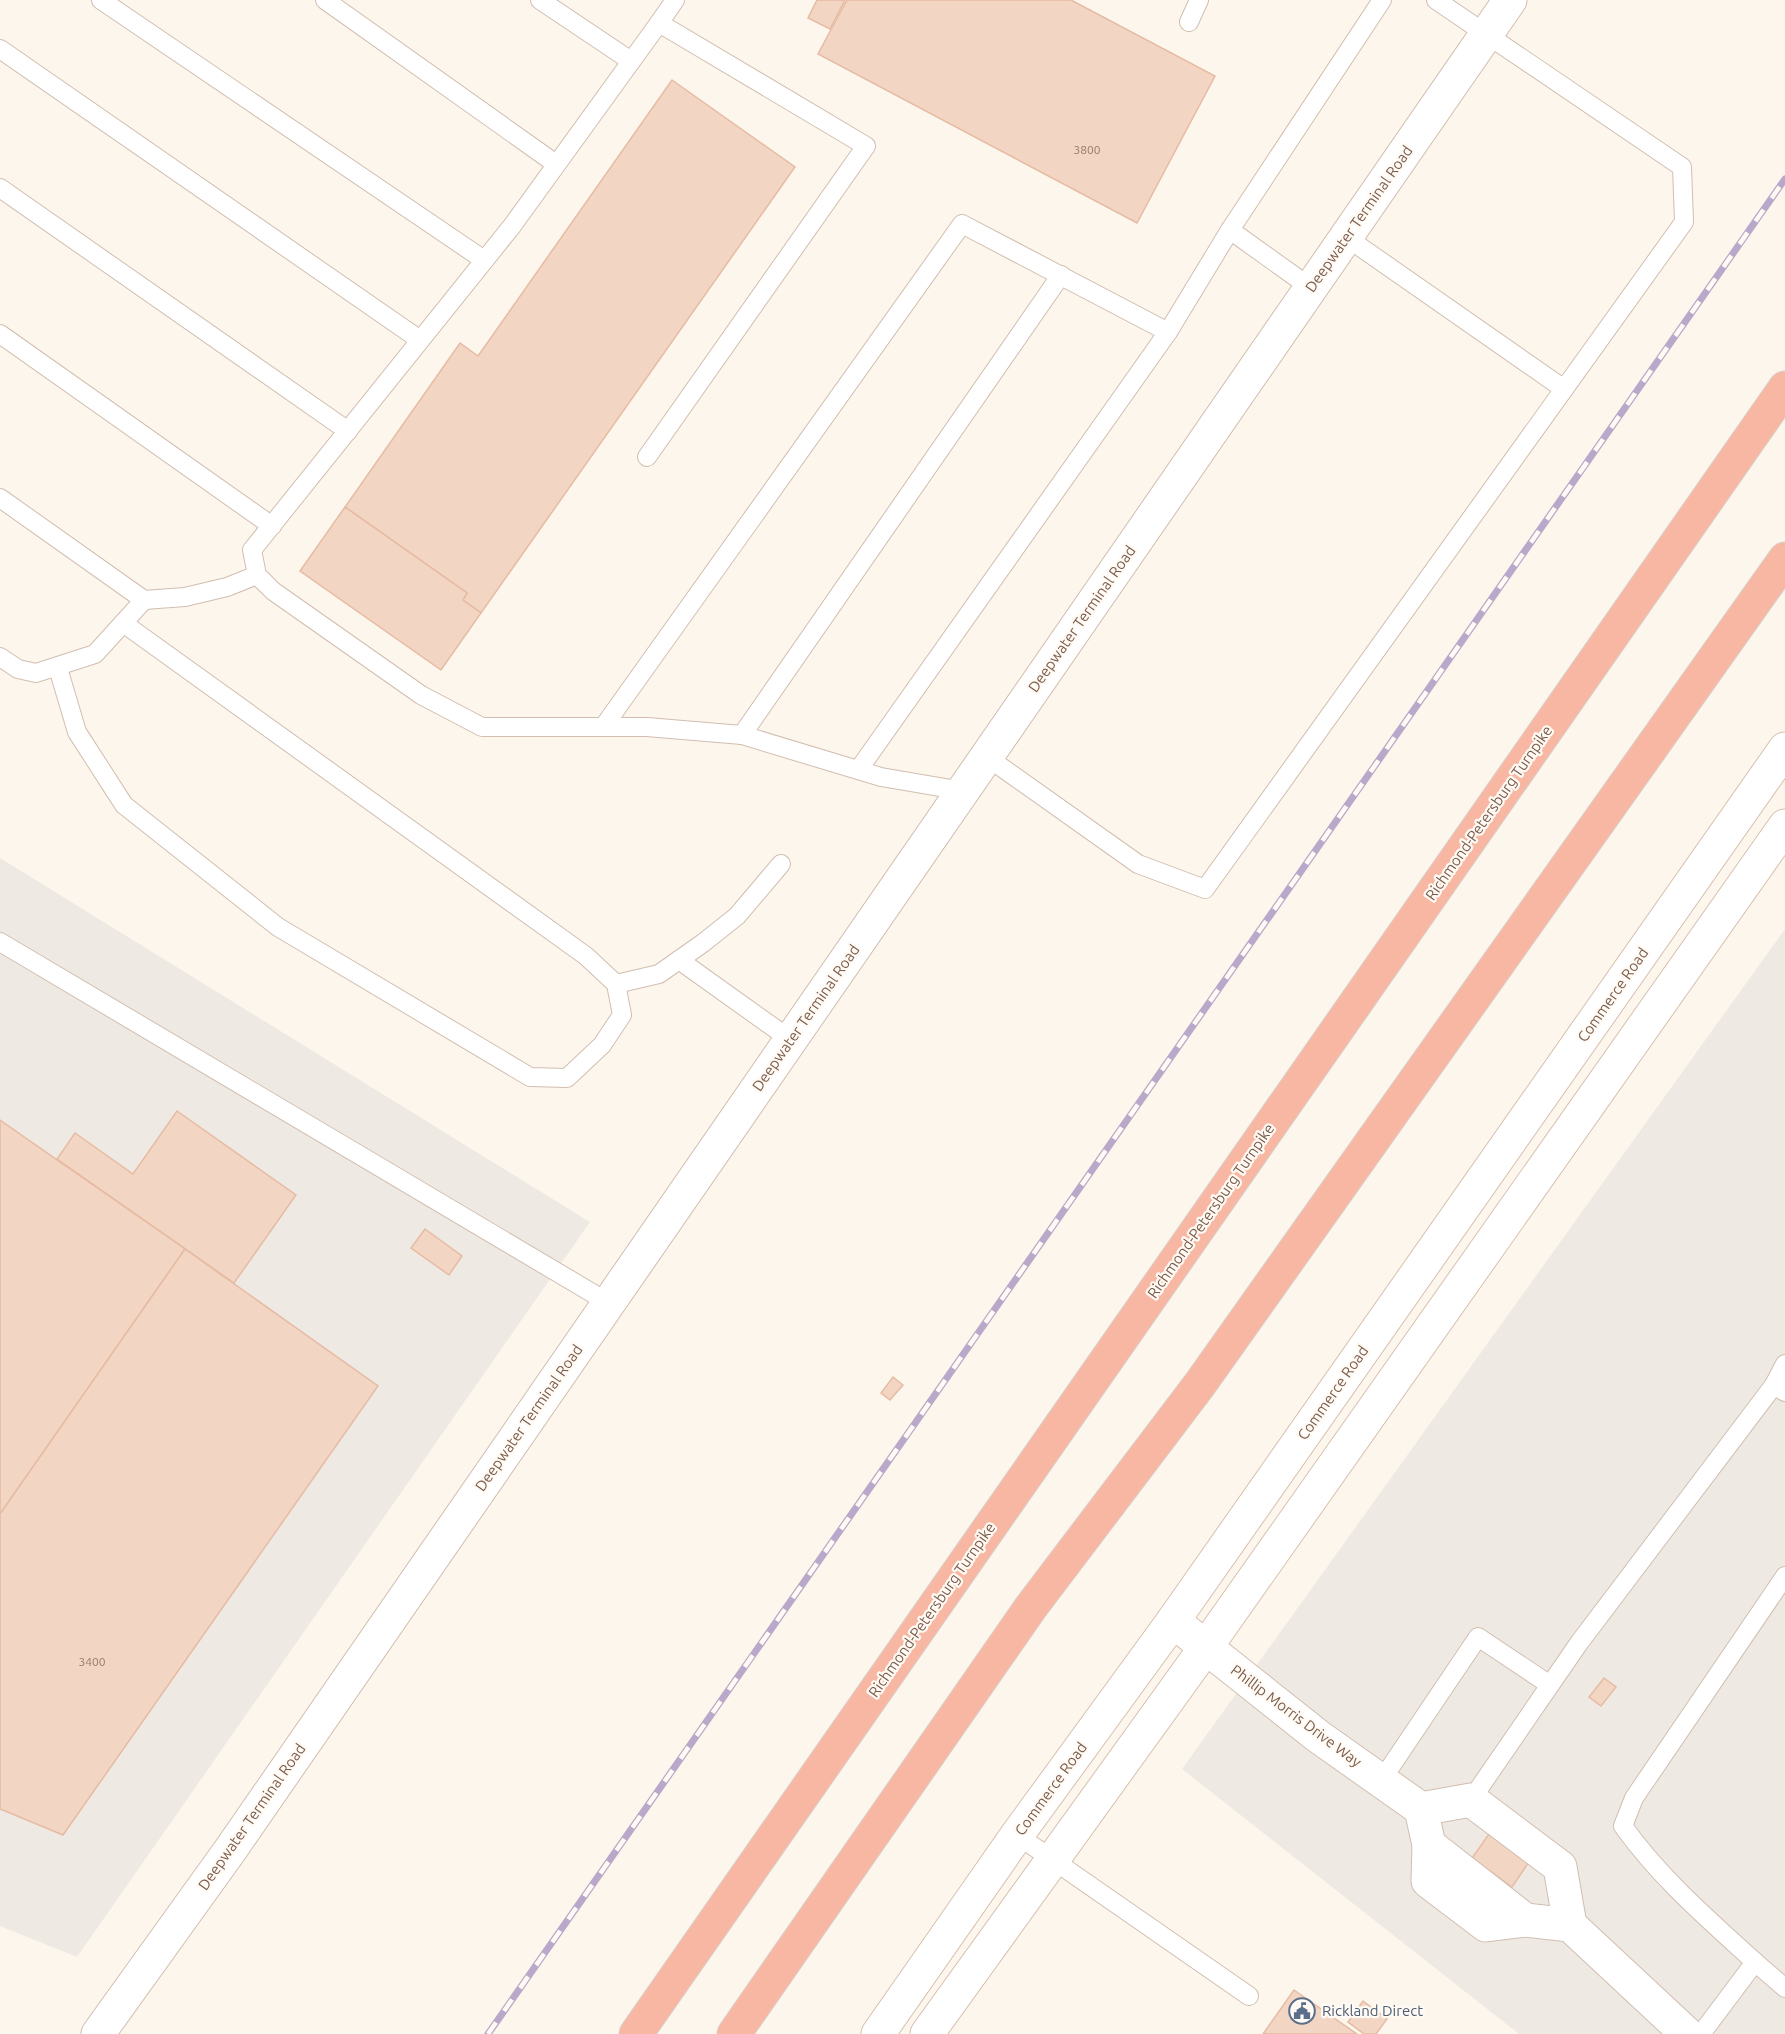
<svg xmlns="http://www.w3.org/2000/svg" width="1785" height="2034" font-family="Ubuntu,sans-serif">
<style>
.industrial{fill:#efe9e4}
.building{fill:#f3d5c3;stroke:#e6bba3;stroke-width:1.5}
.lines{fill:none;stroke-linecap:round;stroke-linejoin:round}
.lane-casing{stroke:#d1beb0;stroke-width:20}
.street-casing{stroke:#d1beb0;stroke-width:35}
.secondary-casing{stroke:#d6c0b0;stroke-width:35}
.highway-casing{stroke:#dad1cd;stroke-width:35}
.lane{stroke:#fff;stroke-width:18}
.street{stroke:#fff;stroke-width:33}
.secondary{stroke:#fff;stroke-width:33}
.highway{stroke:#f7b7a3;stroke-width:33}
.rail-casing{stroke:#b9a8c9;stroke-width:7}
.rail{stroke:#fffaf3;stroke-width:4.5;stroke-dasharray:14;stroke-linecap:butt}
.labels{text-anchor:middle;stroke-width:4.5;stroke-linejoin:round;paint-order:stroke}
.number-label{font-size:12px;fill:#987a6a}
.street-label{font-size:15px;fill:#7a5c4d;stroke:#fffaf3}
.service-label{font-size:15px;fill:#4e5e75;stroke:#fffaf3;text-anchor:start}
</style>
<rect width="100%" height="100%" fill="#fdf6ec"/>
<g class="industrial">
<path d="M0,858l590,364 -513,735 -77,-31z"/>
<path d="M1785,929v1105h-266l-337,-265z"/>
</g>
<g class="building">
<path d="M817,0h28l-15,29 -22,-11z"/>
<path d="M847,0h224l144,76 -78,147 -319,-169z"/>
<path d="M672,80l123,87 -314,446 -18,-13 4,-7 -122,-86 115,-164 18,13z"/>
<path d="M345,507l122,86 -4,7 18,13 -40,57 -141,-99z"/>
<path d="M177,1111l119,84 -62,88 -177,-124 18,-26 58,41z"/>
<path d="M0,1120l185,129 -185,265z"/>
<path d="M425,1229l37,27 -13,19 -38,-27z"/>
<path d="M185,1249l193,137 -315,449 -63,-26v-295z"/>
<path d="M893,1377l10,8 -13,15 -9,-7z"/>
<path d="M1604,1678l12,9 -15,19 -12,-9z"/>
<path d="M1494,1827l39,29 -21,31 -40,-29z"/>
<path d="M1294,1990l63,44h-94z"/>
<path d="M1363,2001l24,18 -11,15h-12l-16,-12z"/>
</g>
<g class="lines">
<g class="lane-casing">
<g id="lane">
<path d="M101,0l383,260"/>
<path d="M325,0l231,164"/>
<path d="M540,0l91,61"/>
<path d="M1189,22l10,-22"/>
<path d="M659,23l16,-23"/>
<path d="M0,49l420,291"/>
<path d="M0,188l348,243"/>
<path d="M1346,237l218,152"/>
<path d="M1311,288l-81,-58 152,-230"/>
<path d="M0,334l272,192"/>
<path d="M647,457l219,-311 -207,-123 -147,203 -260,324 5,25 16,16 148,104 61,32h165l95,8 139,42 82,14"/>
<path d="M0,498l144,102 41,-3 42,-10 30,-12"/>
<path d="M0,657l18,12 18,4 59,-19 49,-54"/>
<path d="M58,668l19,64 47,73 154,122 252,150 37,1 35,-33 20,-30 -6,-31 -30,-28 -463,-333"/>
<path d="M604,726l358,-502 206,108 62,-102"/>
<path d="M742,735l319,-460"/>
<path d="M987,757l151,107 67,25 479,-667 -2,-55 -246,-167"/>
<path d="M859,769l309,-437"/>
<path d="M0,942l609,361"/>
<path d="M679,960l112,80"/>
<path d="M616,984l43,-10 44,-31 34,-27 44,-52"/>
<path d="M1774,1385l11,-21"/>
<path d="M1381,1781l97,-144 72,48"/>
<path d="M1471,1800l108,-157 195,-258 11,7"/>
<path d="M1017,1835l232,161"/>
<path d="M1755,1962l30,26"/>
<path d="M1701,2034l54,-72c-47,-43 -95,-84 -132,-136l11,-28 151,-222"/>
</g>
</g>
<g class="street-casing">
<g id="street">
<path d="M1173,1621l146,116 102,72 8,36 96,75"/>
<path d="M1421,1809l50,-9 89,67 10,58"/>
<path d="M1429,1845l-1,36 58,44 39,-5 45,5 117,109"/>
<path d="M98,2034l133,-185 1279,-1849"/>
</g>
</g>
<g class="secondary-casing">
<g id="secondary">
<path d="M878,2034l139,-199 156,-214 612,-872"/>
<path d="M927,2034l279,-387 579,-821"/>
</g>
</g>
<g class="highway-casing">
<g id="highway">
<path d="M636,2034l1149,-1646"/>
<path d="M734,2034l297,-427 169,-223 585,-825"/>
</g>
</g>
<use href="#lane" class="lane"/>
<use href="#street" class="street"/>
<use href="#secondary" class="secondary"/>
<use href="#highway" class="highway"/>
<g class="rail-casing">
<path id="rail" d="M488,2034l1297,-1855"/>
</g>
<use href="#rail" class="rail"/>
</g>
<defs>
<g id="civic-ring" transform="scale(1.35)"><circle r="9.5" fill="#fffaf3" stroke="#5c6f8a" stroke-width="1.5"/><path d="M-.6-6.5H3V-4.5H.6V-3L4-1V1h2V6H-6V1h2V-1L-.6-3ZM-1.2 2.5V6h2.4V2.5Z" fill="#5c6f8a"/></g>
</defs>
<g fill-rule="evenodd">
<use href="#civic-ring" x="1302" y="2011"/>
</g>
<g class="labels">
<g class="number-label">
<text x="1087" y="154">3800</text>
<text x="92" y="1666">3400</text>
</g>
<g class="street-label">
<text transform="translate(1359 219) rotate(-55)" y="5">Deepwater Terminal Road</text>
<text transform="translate(1082 619) rotate(-55)" y="5">Deepwater Terminal Road</text>
<text transform="translate(1489 813) rotate(-55)" y="5">Richmond-Petersburg Turnpike</text>
<text transform="translate(1613 995) rotate(-55)" y="5">Commerce Road</text>
<text transform="translate(806 1018) rotate(-55)" y="5">Deepwater Terminal Road</text>
<text transform="translate(1211 1211) rotate(-55)" y="5">Richmond-Petersburg Turnpike</text>
<text transform="translate(1333 1393) rotate(-55)" y="5">Commerce Road</text>
<text transform="translate(529 1418) rotate(-55)" y="5">Deepwater Terminal Road</text>
<text transform="translate(932 1610) rotate(-55)" y="5">Richmond-Petersburg Turnpike</text>
<text transform="translate(1296 1716) rotate(37)" y="5">Phillip Morris Drive Way</text>
<text transform="translate(1051 1789) rotate(-54)" y="5">Commerce Road</text>
<text transform="translate(252 1817) rotate(-55)" y="5">Deepwater Terminal Road</text>
</g>
<g class="service-label">
<text x="1322" y="2016">Rickland Direct</text>
</g>
</g>
</svg>
